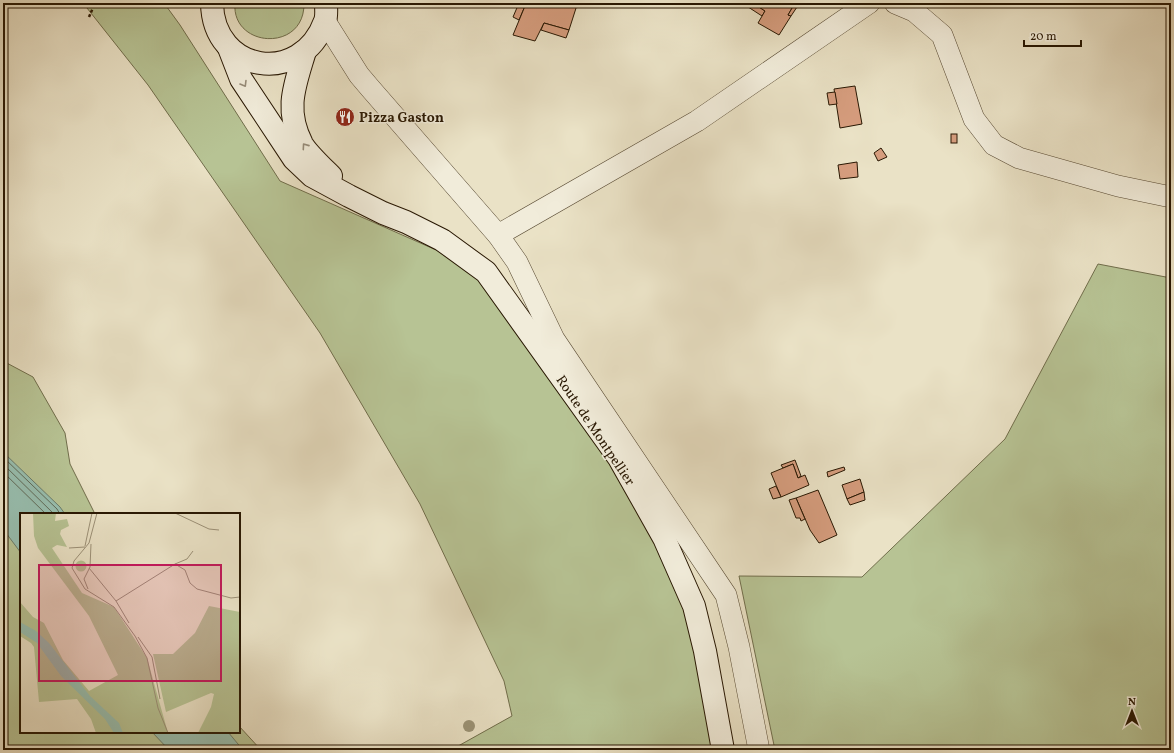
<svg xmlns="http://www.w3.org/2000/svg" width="1174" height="753" font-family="Vollkorn,serif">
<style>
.green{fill:#b7c394;stroke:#706d4b}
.water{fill:#98bfb0;stroke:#6b7c6a}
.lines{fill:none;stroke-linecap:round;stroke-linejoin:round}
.shore{stroke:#606b59;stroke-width:1}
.building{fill:#d69d7e;stroke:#281702}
.street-casing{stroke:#584a33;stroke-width:22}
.secondary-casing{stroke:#281702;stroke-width:24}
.path{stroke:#281702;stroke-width:2.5;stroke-dasharray:3 2;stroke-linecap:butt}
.street{stroke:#f1ecda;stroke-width:21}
.secondary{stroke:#f1ecda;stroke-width:22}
.tree{fill:#9b9376}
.oneway{stroke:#978c79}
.labels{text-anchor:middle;stroke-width:3;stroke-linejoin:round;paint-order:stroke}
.poi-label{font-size:14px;font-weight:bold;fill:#281702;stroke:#f1ecda;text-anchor:start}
.street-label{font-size:14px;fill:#281702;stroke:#f1ecda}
.inset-road{fill:none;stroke:#9c9178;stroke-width:1}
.view{fill:#c2185b;fill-opacity:0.15;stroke:#c2185b;stroke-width:2}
.inset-edge{fill:none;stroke:#281702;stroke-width:2}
</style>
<rect width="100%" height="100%" fill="#eae2c6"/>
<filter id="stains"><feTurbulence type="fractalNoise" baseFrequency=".005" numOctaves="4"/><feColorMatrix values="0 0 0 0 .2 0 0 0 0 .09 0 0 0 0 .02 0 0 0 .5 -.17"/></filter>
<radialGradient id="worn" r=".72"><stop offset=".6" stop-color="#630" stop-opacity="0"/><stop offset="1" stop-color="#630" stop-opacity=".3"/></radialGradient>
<g class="green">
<path d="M83,3h81l16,22 100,156 206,91 133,186 75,148 29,144h-272l61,-34 -8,-35 -84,-177 -100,-171 -172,-248z"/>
<path d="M235,3h69c1,50 -73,45 -69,0z"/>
<path d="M1098,264l73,14v472h-396l-36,-174 123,1 143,-138z"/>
<path d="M3,361l30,16 32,56 5,31 25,50h-74v218h218v-6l22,24h-258z"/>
</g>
<g class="water">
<path d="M3,452l57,55 5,7h-44v39l-18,-24z"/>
<path d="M152,732h76l15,18h-74z"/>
</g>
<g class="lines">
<g class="shore">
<path d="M3,457l54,52 3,5"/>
<path d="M3,464l51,50"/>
<path d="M3,472l43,42"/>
</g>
</g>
<g class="building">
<path d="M519,3l6,3 -6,14 -6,-3z"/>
<path d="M521,3h51l5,2 -8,25 -25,-7 -9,18 -22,-6 12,-29z"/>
<path d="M742,3h11l12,8 -3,5z"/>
<path d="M753,3h42l-7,12 3,1 -12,19 -21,-12 7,-12z"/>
<path d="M795,3l4,1 -8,12 -3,-1z"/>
<path d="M544,23l25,7 -3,8 -25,-8z"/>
<path d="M855,86l7,38 -22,4 -6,-39z"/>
<path d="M835,92l2,12 -8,1 -2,-12z"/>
<rect x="951" y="134" width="6" height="9"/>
<path d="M881,148l6,9 -9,4 -4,-8z"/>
<path d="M857,162l1,15 -18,2 -2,-14z"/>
<path d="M795,460l6,16 -3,2 -5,-14 -10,4 -2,-3z"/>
<path d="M793,464l5,14 7,-3 4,10 -28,12 -10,-24z"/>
<path d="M844,467l1,3 -17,7 -1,-5z"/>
<path d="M860,479l4,13 -17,7 -5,-14z"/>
<path d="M776,486l5,11 -8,2 -4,-10z"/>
<path d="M818,490l19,45 -18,8 -9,-13 -14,-32z"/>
<path d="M864,492l1,8 -15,5 -3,-6z"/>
<path d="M796,498l9,21 -4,2 -1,-3h-4l-7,-18z"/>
</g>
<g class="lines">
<g class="street-casing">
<g id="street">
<path d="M895,3l19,8 28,24 32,84 20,26 25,13 99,28 53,11"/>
<path d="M325,21l34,54 11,13 128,147 19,27 37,77 172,256 13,52 20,103"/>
<path d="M498,235l199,-114 172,-118"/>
</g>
</g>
<g class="secondary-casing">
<g id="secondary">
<path d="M212,3c1,70 89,84 113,18 2,-5 1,-12 1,-18"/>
<path d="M229,48l12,31 53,80 18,17 37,20 34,17 23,9 36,18 44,32 133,186 45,80 30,68 11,45 18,99"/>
<path d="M305,51c-10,34 -21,58 -3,93 5,9 21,24 29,32"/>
</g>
</g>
<path class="path" d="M89,17l6,-14"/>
<use href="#street" class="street"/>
<use href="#secondary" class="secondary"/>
</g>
<circle class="tree" cx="469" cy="726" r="6"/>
<defs><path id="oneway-chevron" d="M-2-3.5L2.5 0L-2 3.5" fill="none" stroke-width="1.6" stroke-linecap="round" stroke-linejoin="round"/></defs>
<g class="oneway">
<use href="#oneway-chevron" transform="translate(244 84) rotate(59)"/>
<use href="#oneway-chevron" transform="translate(305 146) rotate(-125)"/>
</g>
<defs>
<g id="restaurant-disc" transform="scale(1)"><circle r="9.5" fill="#8f2418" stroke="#f1ecda"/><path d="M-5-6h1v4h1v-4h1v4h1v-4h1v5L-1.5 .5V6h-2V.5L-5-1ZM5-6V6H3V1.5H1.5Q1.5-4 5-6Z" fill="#fff"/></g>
</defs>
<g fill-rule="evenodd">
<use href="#restaurant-disc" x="345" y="117"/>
</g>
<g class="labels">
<g class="poi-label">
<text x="359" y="122">Pizza Gaston</text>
</g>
<g class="street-label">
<text transform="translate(596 430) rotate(56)" y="5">Route de Montpellier</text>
</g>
</g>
<g transform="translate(20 513)">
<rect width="220" height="220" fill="#eae2c6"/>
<path d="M13,0h23l-1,8 12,-2 2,7 -8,4 -1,4 7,13 -10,-2 -5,3 30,45 32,14 33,51 21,75h-72l-5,-14 -14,-20 -38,3 -5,-55 -3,-4 -11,-7v-34l13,15 11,6 19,37 26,31 29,-16 -29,-59 -51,-68 -4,-12zM55.5 53a5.5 5.5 0 1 1 11 0a5.5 5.5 0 1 1-11 0ZM189,93l31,6v121h-42l13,-26 3,-13 -3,-1 -45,19 -13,-58h20l22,-21z" fill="#b7c394"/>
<path d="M0,109l16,9 13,12 41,53 29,27 4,10h-9l-9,-14 -44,-43 -24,-33 -17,-11z" fill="#98bfb0"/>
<path class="inset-road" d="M77,0l-8,30 -15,18 -2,7 13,21 29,18 21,29 12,22 11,50 10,25M155,0l34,16 10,1M65,33l7,-33M49,35l16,-1M155,51l12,-5 6,-8M69,55l27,33 13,22M68,76l-4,-10 6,-12 1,-23M96,88l59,-37 10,6 5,13 7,6 34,9 9,-1M118,124l14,20 8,42"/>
<path class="view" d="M19,52h182v116h-182z"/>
<rect width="220" height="220" class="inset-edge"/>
</g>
<rect width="1174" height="753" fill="none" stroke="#eae2c6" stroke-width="16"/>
<rect x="4" y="4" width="1166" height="745" fill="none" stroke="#281702" stroke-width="2"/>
<rect x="8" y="8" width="1158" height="737" fill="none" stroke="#281702"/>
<g transform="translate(1132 711)" stroke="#f1ecda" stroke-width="3" paint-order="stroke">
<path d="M0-3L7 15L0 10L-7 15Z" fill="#281702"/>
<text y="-6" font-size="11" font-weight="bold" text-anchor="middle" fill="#281702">N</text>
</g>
<path d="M1024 40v6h57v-6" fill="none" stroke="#281702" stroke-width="2"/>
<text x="1030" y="40" font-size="12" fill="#281702" stroke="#f1ecda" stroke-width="3" paint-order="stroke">20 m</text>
<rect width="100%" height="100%" filter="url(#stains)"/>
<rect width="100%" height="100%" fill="url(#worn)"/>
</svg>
